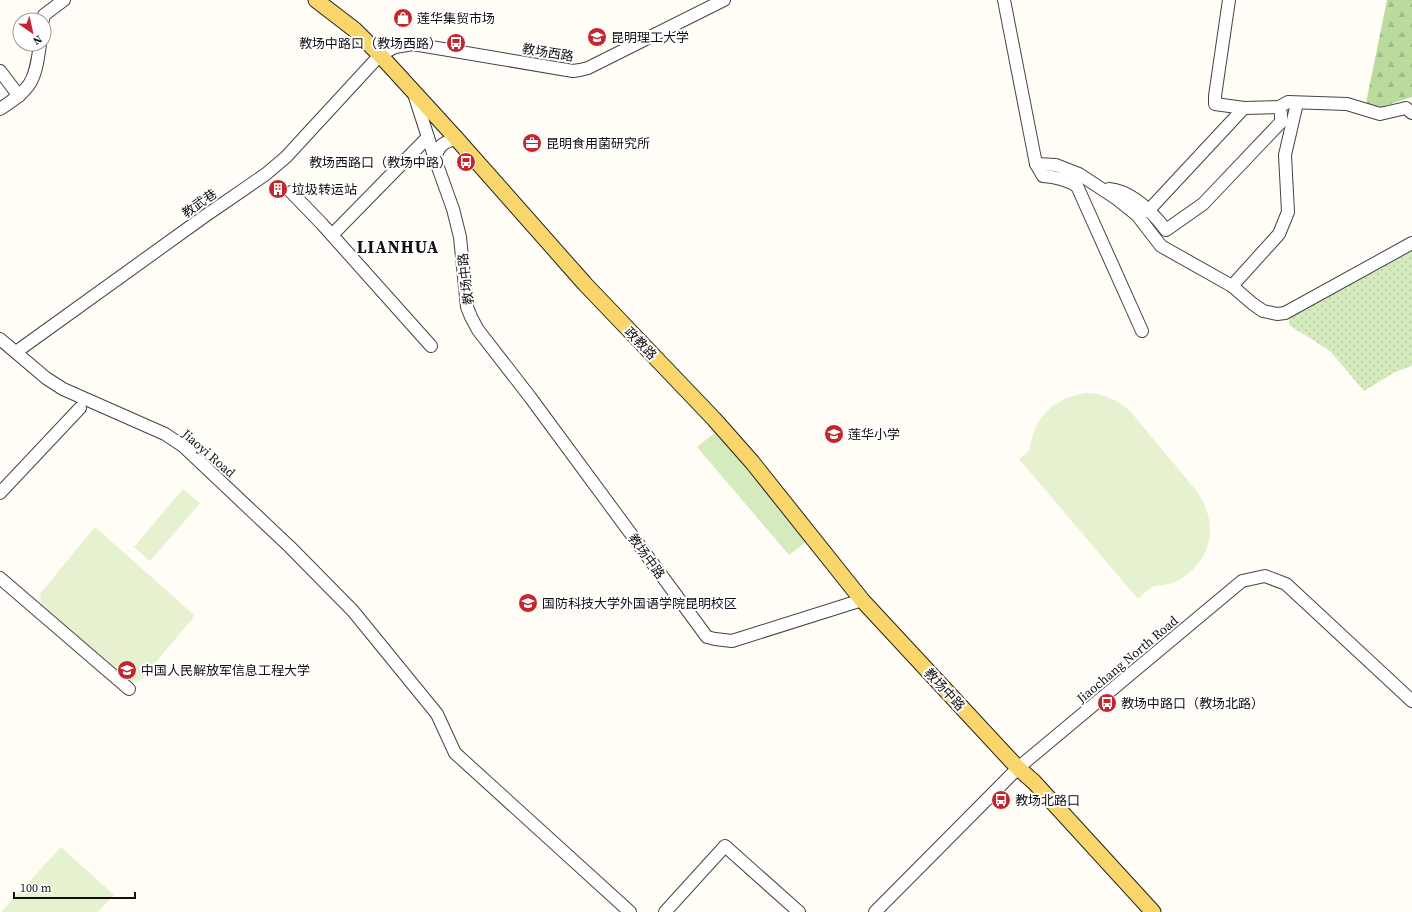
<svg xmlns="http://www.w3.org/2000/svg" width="1412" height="912" font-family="'Source Serif 4','Noto Sans SC',serif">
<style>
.grass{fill:url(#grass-dots)}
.forest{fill:url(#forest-firs)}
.park{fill:#d5ebbd}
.pitch{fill:#e6f2cf}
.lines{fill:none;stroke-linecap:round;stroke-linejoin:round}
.minor-casing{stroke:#444;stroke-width:14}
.major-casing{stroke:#222;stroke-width:17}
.minor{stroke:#fff;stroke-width:12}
.major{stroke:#f9d66b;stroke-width:15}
.labels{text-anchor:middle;stroke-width:4;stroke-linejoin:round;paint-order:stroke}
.poi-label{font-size:13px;fill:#111;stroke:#fff;text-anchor:start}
.street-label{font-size:13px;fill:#111;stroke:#fff}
.district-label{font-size:17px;font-weight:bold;letter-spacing:1px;fill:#111;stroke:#fff}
</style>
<defs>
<pattern id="grass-dots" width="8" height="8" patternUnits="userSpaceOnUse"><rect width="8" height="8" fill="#d5ebbd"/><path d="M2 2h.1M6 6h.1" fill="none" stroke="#b6c8a1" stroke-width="1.8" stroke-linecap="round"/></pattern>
<pattern id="forest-firs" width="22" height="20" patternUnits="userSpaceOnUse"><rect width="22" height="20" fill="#b9dc9c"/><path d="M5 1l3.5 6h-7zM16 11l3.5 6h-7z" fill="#9ebc85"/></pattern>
</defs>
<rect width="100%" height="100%" fill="#fffdf5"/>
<path class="grass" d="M1412,249v117l-17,6 -31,19 -34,-40 -41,-26 1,-10z"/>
<path class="forest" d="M1387,0h25v97l-31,10 -15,-4z"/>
<path class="park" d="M717,431l92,109 -20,15 -92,-108z"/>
<g class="pitch">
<path d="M1086,393c17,0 31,7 44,18l65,78c23,30 20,68 -14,90 -5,3 -11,5 -17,6 -4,1 -9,0 -12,2 -5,3 -10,9 -14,12l-119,-140 11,-9c3,-33 24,-52 56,-57z"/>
<path d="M183,489l17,14 -50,58 -16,-14z"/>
<path d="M95,527l99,88 -2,4 -51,61 -9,2 -91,-78 -1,-10z"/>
<path d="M61,847l53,48 -16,17h-97z"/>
</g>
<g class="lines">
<g class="minor-casing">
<g id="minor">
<path d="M1004,0l32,164 7,12c13,1 23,3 34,10l65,145"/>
<path d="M1229,0l-14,96v8l29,4 35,-1 9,-5 59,2 33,10 26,-6 6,5"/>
<path d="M43,20l1,-5 20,-15"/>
<path d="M0,71l19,25"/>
<path d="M414,94l21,65 18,50 7,28 7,70 4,10 7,13 52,67 177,240 8,2 17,2 130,-41"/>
<path d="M0,109c32,-21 35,-27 40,-65"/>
<path d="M435,159c3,-13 8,-17 21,-20"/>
<path d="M1036,164l20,1 23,9 38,25 20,16 24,31 71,40 21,18 10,7 14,3 8,-1 127,-70"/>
<path d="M1109,189c23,2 44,24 57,41l37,-26 78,-82v-8l-2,-7"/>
<path d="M291,192l31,32 109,122"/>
<path d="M1148,211l96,-103"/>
<path d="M332,235l96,-98"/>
<path d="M1232,286l47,-52 9,-22 -3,-57 12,-52"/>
<path d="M0,339l46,39 17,11 102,45 18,12 107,101 63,64 84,103 18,39 175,159"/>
<path d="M16,352l189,-136 61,-42 20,-17 94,-102 15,-8 18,-3 160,27 7,-1 8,-2 136,-68"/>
<path d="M0,493l80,-85"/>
<path d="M0,578l129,111"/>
<path d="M665,912l60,-66 74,66"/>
<path d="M875,912l143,-144 224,-187 23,-5 21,8 126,117"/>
</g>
</g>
<g class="major-casing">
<path id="major" d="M316,0l39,30 25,25 75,82 130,147 129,135 38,43 110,138 156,168 16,14 119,130"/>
</g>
<use href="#minor" class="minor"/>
<use href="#major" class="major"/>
</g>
<defs>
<g id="shop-disc" transform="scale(1)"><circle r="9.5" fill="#c4262e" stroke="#fff"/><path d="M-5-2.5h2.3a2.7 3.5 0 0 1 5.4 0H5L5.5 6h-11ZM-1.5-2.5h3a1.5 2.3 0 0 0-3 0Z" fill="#fff"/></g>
<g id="university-disc" transform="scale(1)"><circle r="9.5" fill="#c4262e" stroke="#fff"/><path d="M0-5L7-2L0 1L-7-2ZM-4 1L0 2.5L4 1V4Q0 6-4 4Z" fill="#fff"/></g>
<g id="bus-disc" transform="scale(1)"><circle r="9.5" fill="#c4262e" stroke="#fff"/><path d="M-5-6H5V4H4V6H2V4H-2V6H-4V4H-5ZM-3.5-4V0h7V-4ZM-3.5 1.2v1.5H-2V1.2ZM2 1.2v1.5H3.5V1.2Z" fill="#fff"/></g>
<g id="office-disc" transform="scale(1)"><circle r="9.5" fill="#c4262e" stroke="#fff"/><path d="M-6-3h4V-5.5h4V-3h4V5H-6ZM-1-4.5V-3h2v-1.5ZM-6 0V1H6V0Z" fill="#fff"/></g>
<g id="building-disc" transform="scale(1)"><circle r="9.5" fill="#c4262e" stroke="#fff"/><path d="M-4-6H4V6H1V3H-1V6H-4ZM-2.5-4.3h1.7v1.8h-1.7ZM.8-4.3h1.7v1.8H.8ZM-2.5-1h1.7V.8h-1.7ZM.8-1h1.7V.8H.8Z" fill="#fff"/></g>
<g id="school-disc" transform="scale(1)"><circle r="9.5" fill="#c4262e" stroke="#fff"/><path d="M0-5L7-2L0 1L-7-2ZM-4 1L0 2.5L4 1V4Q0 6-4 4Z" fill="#fff"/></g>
</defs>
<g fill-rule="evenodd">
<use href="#shop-disc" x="403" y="18"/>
<use href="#university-disc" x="597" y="37"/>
<use href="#bus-disc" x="456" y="43"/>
<use href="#office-disc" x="532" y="143"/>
<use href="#bus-disc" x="466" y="162"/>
<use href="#building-disc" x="278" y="189"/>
<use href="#school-disc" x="834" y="434"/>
<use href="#university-disc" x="528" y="603"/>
<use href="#university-disc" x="127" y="670"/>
<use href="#bus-disc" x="1107" y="703"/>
<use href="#bus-disc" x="1001" y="800"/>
</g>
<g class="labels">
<g class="poi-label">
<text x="417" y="23">莲华集贸市场</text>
<text x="611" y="42">昆明理工大学</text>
<text x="442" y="48" text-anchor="end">教场中路口（教场西路）</text>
<text x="546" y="148">昆明食用菌研究所</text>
<text x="452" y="167" text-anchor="end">教场西路口（教场中路）</text>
<text x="292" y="194">垃圾转运站</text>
<text x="848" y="439">莲华小学</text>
<text x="542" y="608">国防科技大学外国语学院昆明校区</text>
<text x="141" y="675">中国人民解放军信息工程大学</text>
<text x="1121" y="708">教场中路口（教场北路）</text>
<text x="1015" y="805">教场北路口</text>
</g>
<g class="street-label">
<text transform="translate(548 52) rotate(9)" y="5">教场西路</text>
<text transform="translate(199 203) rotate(-35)" y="5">教武巷</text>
<text transform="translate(465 279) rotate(-97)" y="5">教场中路</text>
<text transform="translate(641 343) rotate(46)" y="5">政教路</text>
<text transform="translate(209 453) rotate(41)" y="5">Jiaoyi Road</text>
<text transform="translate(647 556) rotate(54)" y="5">教场中路</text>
<text transform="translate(1127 659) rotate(-40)" y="5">Jiaochang North Road</text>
<text transform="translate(945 689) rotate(47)" y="5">教场中路</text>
</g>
<g class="district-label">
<text x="398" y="253">LIANHUA</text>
</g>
</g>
<g transform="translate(32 32) rotate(146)"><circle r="19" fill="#ffffff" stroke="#a0a0a0"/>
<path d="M0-3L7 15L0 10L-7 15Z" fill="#c4262e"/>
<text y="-6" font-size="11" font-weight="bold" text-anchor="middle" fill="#111111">N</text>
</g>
<path d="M14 892v6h121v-6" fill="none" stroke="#111111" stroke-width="2"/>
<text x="20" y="892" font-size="12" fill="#111111" stroke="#ffffff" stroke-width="3" paint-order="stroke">100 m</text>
</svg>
